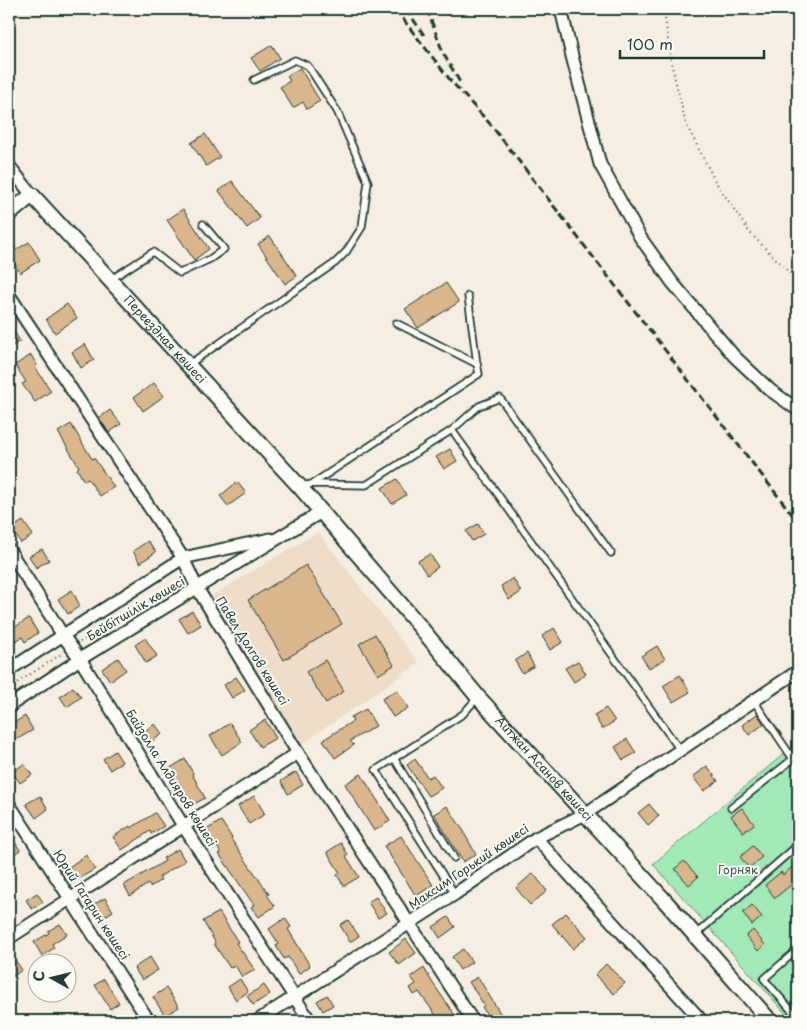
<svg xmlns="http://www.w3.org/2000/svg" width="807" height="1030" font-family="'Playpen Sans',sans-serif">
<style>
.built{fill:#eeddc8}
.green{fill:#a1e9b7;stroke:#609376}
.building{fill:#dab68c;stroke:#1f3d34}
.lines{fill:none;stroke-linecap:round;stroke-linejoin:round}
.service-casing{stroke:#1f3d34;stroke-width:9}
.minor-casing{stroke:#1f3d34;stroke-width:15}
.tertiary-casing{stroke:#1f3d34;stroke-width:18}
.path{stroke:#1f3d34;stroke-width:2;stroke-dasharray:1 4;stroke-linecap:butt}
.service{stroke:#fdfcf7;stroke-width:5.5}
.minor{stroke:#fdfcf7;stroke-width:11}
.tertiary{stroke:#fdfcf7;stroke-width:14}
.rail{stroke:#1f3d34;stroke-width:3;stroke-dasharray:8 4;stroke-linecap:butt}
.labels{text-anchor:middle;stroke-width:4;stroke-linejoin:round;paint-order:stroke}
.street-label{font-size:12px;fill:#1f3d34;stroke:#fdfcf7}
.park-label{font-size:12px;fill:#395f4e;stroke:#fdfcf7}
</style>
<rect width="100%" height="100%" fill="#f6eee2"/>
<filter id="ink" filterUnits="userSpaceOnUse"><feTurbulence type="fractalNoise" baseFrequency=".02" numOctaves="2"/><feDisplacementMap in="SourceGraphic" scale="10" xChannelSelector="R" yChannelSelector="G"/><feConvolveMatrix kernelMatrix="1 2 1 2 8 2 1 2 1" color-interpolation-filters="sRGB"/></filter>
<g filter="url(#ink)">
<path class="built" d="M318,532l101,131 -120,83 -91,-148z"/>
<path class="green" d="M798,742v279h-6l-139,-157z"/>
<g class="building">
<path d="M272,45l8,13 -20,13 -9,-13z"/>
<path d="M300,68l20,33 -13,8 -4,-7 -10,6 -13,-21 10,-6 -3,-5z"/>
<path d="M205,134l15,23 -14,9 -15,-23z"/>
<path d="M232,181l28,37 -13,10 -28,-37z"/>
<path d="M183,209l26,40 -15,11 -27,-40z"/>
<path d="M270,236l27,40 -12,8 -27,-40z"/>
<path d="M29,242l11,18 -20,13 -11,-19z"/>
<path d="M446,283l13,19 -41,26 -13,-19z"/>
<path d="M67,304l10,14 -22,15 -9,-14z"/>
<path d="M9,324l11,17 -11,7z"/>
<path d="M85,344l9,16 -13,8 -9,-16z"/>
<path d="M31,355l6,10 -2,2 16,24 -16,11 -13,-18 4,-2 -11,-17z"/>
<path d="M154,383l10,13 -21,15 -9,-14z"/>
<path d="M110,410l11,14 -12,9 -10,-15z"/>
<path d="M71,424l21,35 2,-1 20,29 -14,9 -12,-17 -4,2 -7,-12 2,-2 -21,-35z"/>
<path d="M450,449l7,12 -13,8 -8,-12z"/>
<path d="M397,479l9,16 -14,9 -10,-16z"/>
<path d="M237,482l9,11 -18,13 -8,-10z"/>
<path d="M23,521l10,14 -12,8 -10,-14z"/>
<path d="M478,524l6,10 -12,7 -6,-10z"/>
<path d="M148,541l8,11 -16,11 -7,-12z"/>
<path d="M42,549l7,11 -13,8 -7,-12z"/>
<path d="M430,554l8,13 -11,8 -9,-14z"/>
<path d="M306,565l36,59 -58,36 -36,-60z"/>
<path d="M513,578l8,14 -12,8 -8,-14z"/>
<path d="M72,590l8,16 -12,8 -10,-15z"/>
<path d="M192,611l9,14 -13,8 -9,-14z"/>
<path d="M29,618l9,15 -13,9 -3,-5 -13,8v-14z"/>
<path d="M554,628l9,14 -13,8 -8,-14z"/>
<path d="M375,634l19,31 -16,10 -19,-31z"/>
<path d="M145,638l12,18 -11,7 -11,-18z"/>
<path d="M657,646l8,13 -16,9 -8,-12z"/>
<path d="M527,653l7,13 -12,7 -7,-12z"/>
<path d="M118,658l8,12 -16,11 -8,-12z"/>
<path d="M325,660l19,31 -18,12 -20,-31z"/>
<path d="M578,661l8,13 -12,8 -9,-14z"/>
<path d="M680,675l10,17 -17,10 -10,-16z"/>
<path d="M236,677l9,13 -13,8 -8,-13z"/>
<path d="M73,687l8,10 -14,10 -7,-10z"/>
<path d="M397,690l11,18 -15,9 -11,-18z"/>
<path d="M606,708l9,13 -13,8 -8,-14z"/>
<path d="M366,709l10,17 -26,15 4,4 -19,13 -12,-18 30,-19 -2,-4z"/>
<path d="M757,714l7,10 -15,11 -7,-10z"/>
<path d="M25,716l8,14 -24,14v-18z"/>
<path d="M265,720l11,18 -16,9 -11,-17z"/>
<path d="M230,723l12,19 -20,13 -12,-19z"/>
<path d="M155,724l7,10 -12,9 -7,-11z"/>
<path d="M627,739l9,14 -13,7 -8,-13z"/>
<path d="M115,751l7,11 -12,8 -7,-11z"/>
<path d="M185,759l8,14 -1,1 13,24 -16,9 -22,-37z"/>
<path d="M415,759l13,19 5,-3 9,13 -14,8 -21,-31z"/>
<path d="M24,764l8,11 -12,8 -8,-11z"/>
<path d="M707,766l11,15 -14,10 -11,-14z"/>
<path d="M296,772l7,13 -15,9 -7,-13z"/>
<path d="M361,774l29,47 -16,10 -29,-47z"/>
<path d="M40,796l8,13 -12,9 -10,-14z"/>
<path d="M254,796l11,18 -16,10 -11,-18z"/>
<path d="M649,804l10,12 -11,9 -10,-12z"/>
<path d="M447,806l18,27h-1l12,21 -13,8 -29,-48z"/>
<path d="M742,808l12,16 -11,8 -12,-16z"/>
<path d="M155,813l9,13 -13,8 -1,-3 -28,19 -9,-13 17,-11 1,2z"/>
<path d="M221,821l11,17 -1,1 38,55 -2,1 8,11 -16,11 -8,-10 3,-2 -35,-51 2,-1 -15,-23z"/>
<path d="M9,833l11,17 -11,8z"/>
<path d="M401,836l32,49 -17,11 -32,-50z"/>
<path d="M341,843l7,12 -2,1 13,21 -15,9 -7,-11 3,-2 -13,-21z"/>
<path d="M753,846l9,11 -13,11 -9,-11z"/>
<path d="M178,849l7,12 -26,16 2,3 -11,7 -2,-3 -18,12 -6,-11 41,-24 -2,-3z"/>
<path d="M86,855l9,14 -18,11 -8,-13z"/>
<path d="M684,861l14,16 -9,8 -14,-16z"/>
<path d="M798,862v17l-23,19 -10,-13 16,-13 2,3z"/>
<path d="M533,873l14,18 -17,14 -14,-17z"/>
<path d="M37,893l6,9 -11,7 -6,-9z"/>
<path d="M376,897l11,16 -9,5 -10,-16z"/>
<path d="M105,898l8,13 -11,7 -9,-13z"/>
<path d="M752,905l10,12 -10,8 -9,-12z"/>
<path d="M219,912l19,30 -2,1 19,27 -13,7 -7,-12 -5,3 -16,-24 1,-2 -12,-21z"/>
<path d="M566,913l21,24 -14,12 -21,-25z"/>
<path d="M448,917l7,10 -15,11 -7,-11z"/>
<path d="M285,918l6,9 -3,2 22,37 -11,8 -11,-17 -4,2 -8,-13 3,-2 -10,-15z"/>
<path d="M348,920l11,16 -9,6 -10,-17z"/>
<path d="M60,924l7,10 -15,10 2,4 -12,8 -8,-14 15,-9 -1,-2z"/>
<path d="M753,930l12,15 -7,6 -12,-15z"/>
<path d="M406,939l10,14 -17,12 -10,-13z"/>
<path d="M463,949l9,13 -12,8 -8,-13z"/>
<path d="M9,951l13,19 -13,9z"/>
<path d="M150,957l8,13 -16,10 -8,-12z"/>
<path d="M606,964l19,19 -11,11 -19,-19z"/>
<path d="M424,968l8,14 27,39h-19l-21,-29 -5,3 -4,-7 6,-4 -5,-7z"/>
<path d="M478,977l9,15 18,29h-14l-9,-14 2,-2 -15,-23z"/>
<path d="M104,979l15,24 -9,6 -15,-24z"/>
<path d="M240,979l8,13 -12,8 -8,-13z"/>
<path d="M264,985l6,9 -17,11 -6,-9z"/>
<path d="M166,988l13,19 -14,9 -12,-19z"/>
<path d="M327,995l6,10 -10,6 -6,-10z"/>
</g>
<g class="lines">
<g class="service-casing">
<g id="service">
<path d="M110,280l43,-28 27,21 30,-14 14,-10 -21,-25"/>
<path d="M468,296l9,68"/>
<path d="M188,365l147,-102 11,-11 16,-25 6,-45 -31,-71 -29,-45 -13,-6 -41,20"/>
<path d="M452,430l27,-24 21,-8 111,155"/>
<path d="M312,484l167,-110 -2,-10 -81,-41"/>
<path d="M302,486l10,-2 54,1 86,-55 228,320"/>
<path d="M394,758l60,100"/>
<path d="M731,808l62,-49 -39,-58"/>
<path d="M455,894l-79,-124 87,-56 15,-17"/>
<path d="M695,935l103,-90"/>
<path d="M798,949l-34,30 34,39"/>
</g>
</g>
<g class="minor-casing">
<g id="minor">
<path d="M561,9l11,47 28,108 40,73 32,45 62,74 36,34 28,20"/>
<path d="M9,166l23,29"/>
<path d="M9,295l174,263 14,30 101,165 175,268"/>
<path d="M9,550l53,84 18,25 104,168 126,194"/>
<path d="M9,670l174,-112 87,-19"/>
<path d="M9,706l71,-47 241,-147"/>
<path d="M9,804l140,217"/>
<path d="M536,838l166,183"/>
<path d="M9,938l289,-185"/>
<path d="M257,1021l198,-127 81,-56 49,-24 213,-143"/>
</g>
</g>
<g class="tertiary-casing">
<g id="tertiary">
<path id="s1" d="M9,214l23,-19 268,292 116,135 62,75 187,204 105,120"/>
</g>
</g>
<g class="path">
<path d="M664,9l7,53 15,62 29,57 35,52 48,48"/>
<path d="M80,642l103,-61"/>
<path d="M9,688l54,-35"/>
</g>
<use href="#service" class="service"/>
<use href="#minor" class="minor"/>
<use href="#tertiary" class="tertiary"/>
<g class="rail">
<path d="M395,9l56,72 40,44 307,397"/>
<path d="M406,9l18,26"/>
<path d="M427,9l16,44 18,31"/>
</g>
</g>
</g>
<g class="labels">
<g class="street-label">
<text dy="4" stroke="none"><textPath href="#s1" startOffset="226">Переездная көшесі</textPath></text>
<text transform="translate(136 609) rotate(-31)" y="4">Бейбітшілік көшесі</text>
<text transform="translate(252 651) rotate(58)" y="4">Павел Долгов көшесі</text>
<text dy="4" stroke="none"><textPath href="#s1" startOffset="799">Айтжан Асанов көшесі</textPath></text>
<text transform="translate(171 778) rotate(58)" y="4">Байзолла Алдияров көшесі</text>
<text transform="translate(469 867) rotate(-34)" y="4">Максим Горький көшесі</text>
<text transform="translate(91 905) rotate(57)" y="4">Юрий Гагарин көшесі</text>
</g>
<g class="park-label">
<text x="738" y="874">Горняк</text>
</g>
</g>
<rect width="807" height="1030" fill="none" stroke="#fdfcf7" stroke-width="30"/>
<rect x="15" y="15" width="777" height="1000" fill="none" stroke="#1f3d34" stroke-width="2" filter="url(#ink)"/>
<g transform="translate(52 978) rotate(278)"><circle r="24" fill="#fdfcf7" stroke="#a4b0a9"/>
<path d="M0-4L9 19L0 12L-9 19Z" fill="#1f3d34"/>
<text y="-8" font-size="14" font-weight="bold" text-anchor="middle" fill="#1f3d34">С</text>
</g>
<path d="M620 50v8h144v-8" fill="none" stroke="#1f3d34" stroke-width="2.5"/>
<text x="627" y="50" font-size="15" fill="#1f3d34" stroke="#fdfcf7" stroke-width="4" paint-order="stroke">100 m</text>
</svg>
